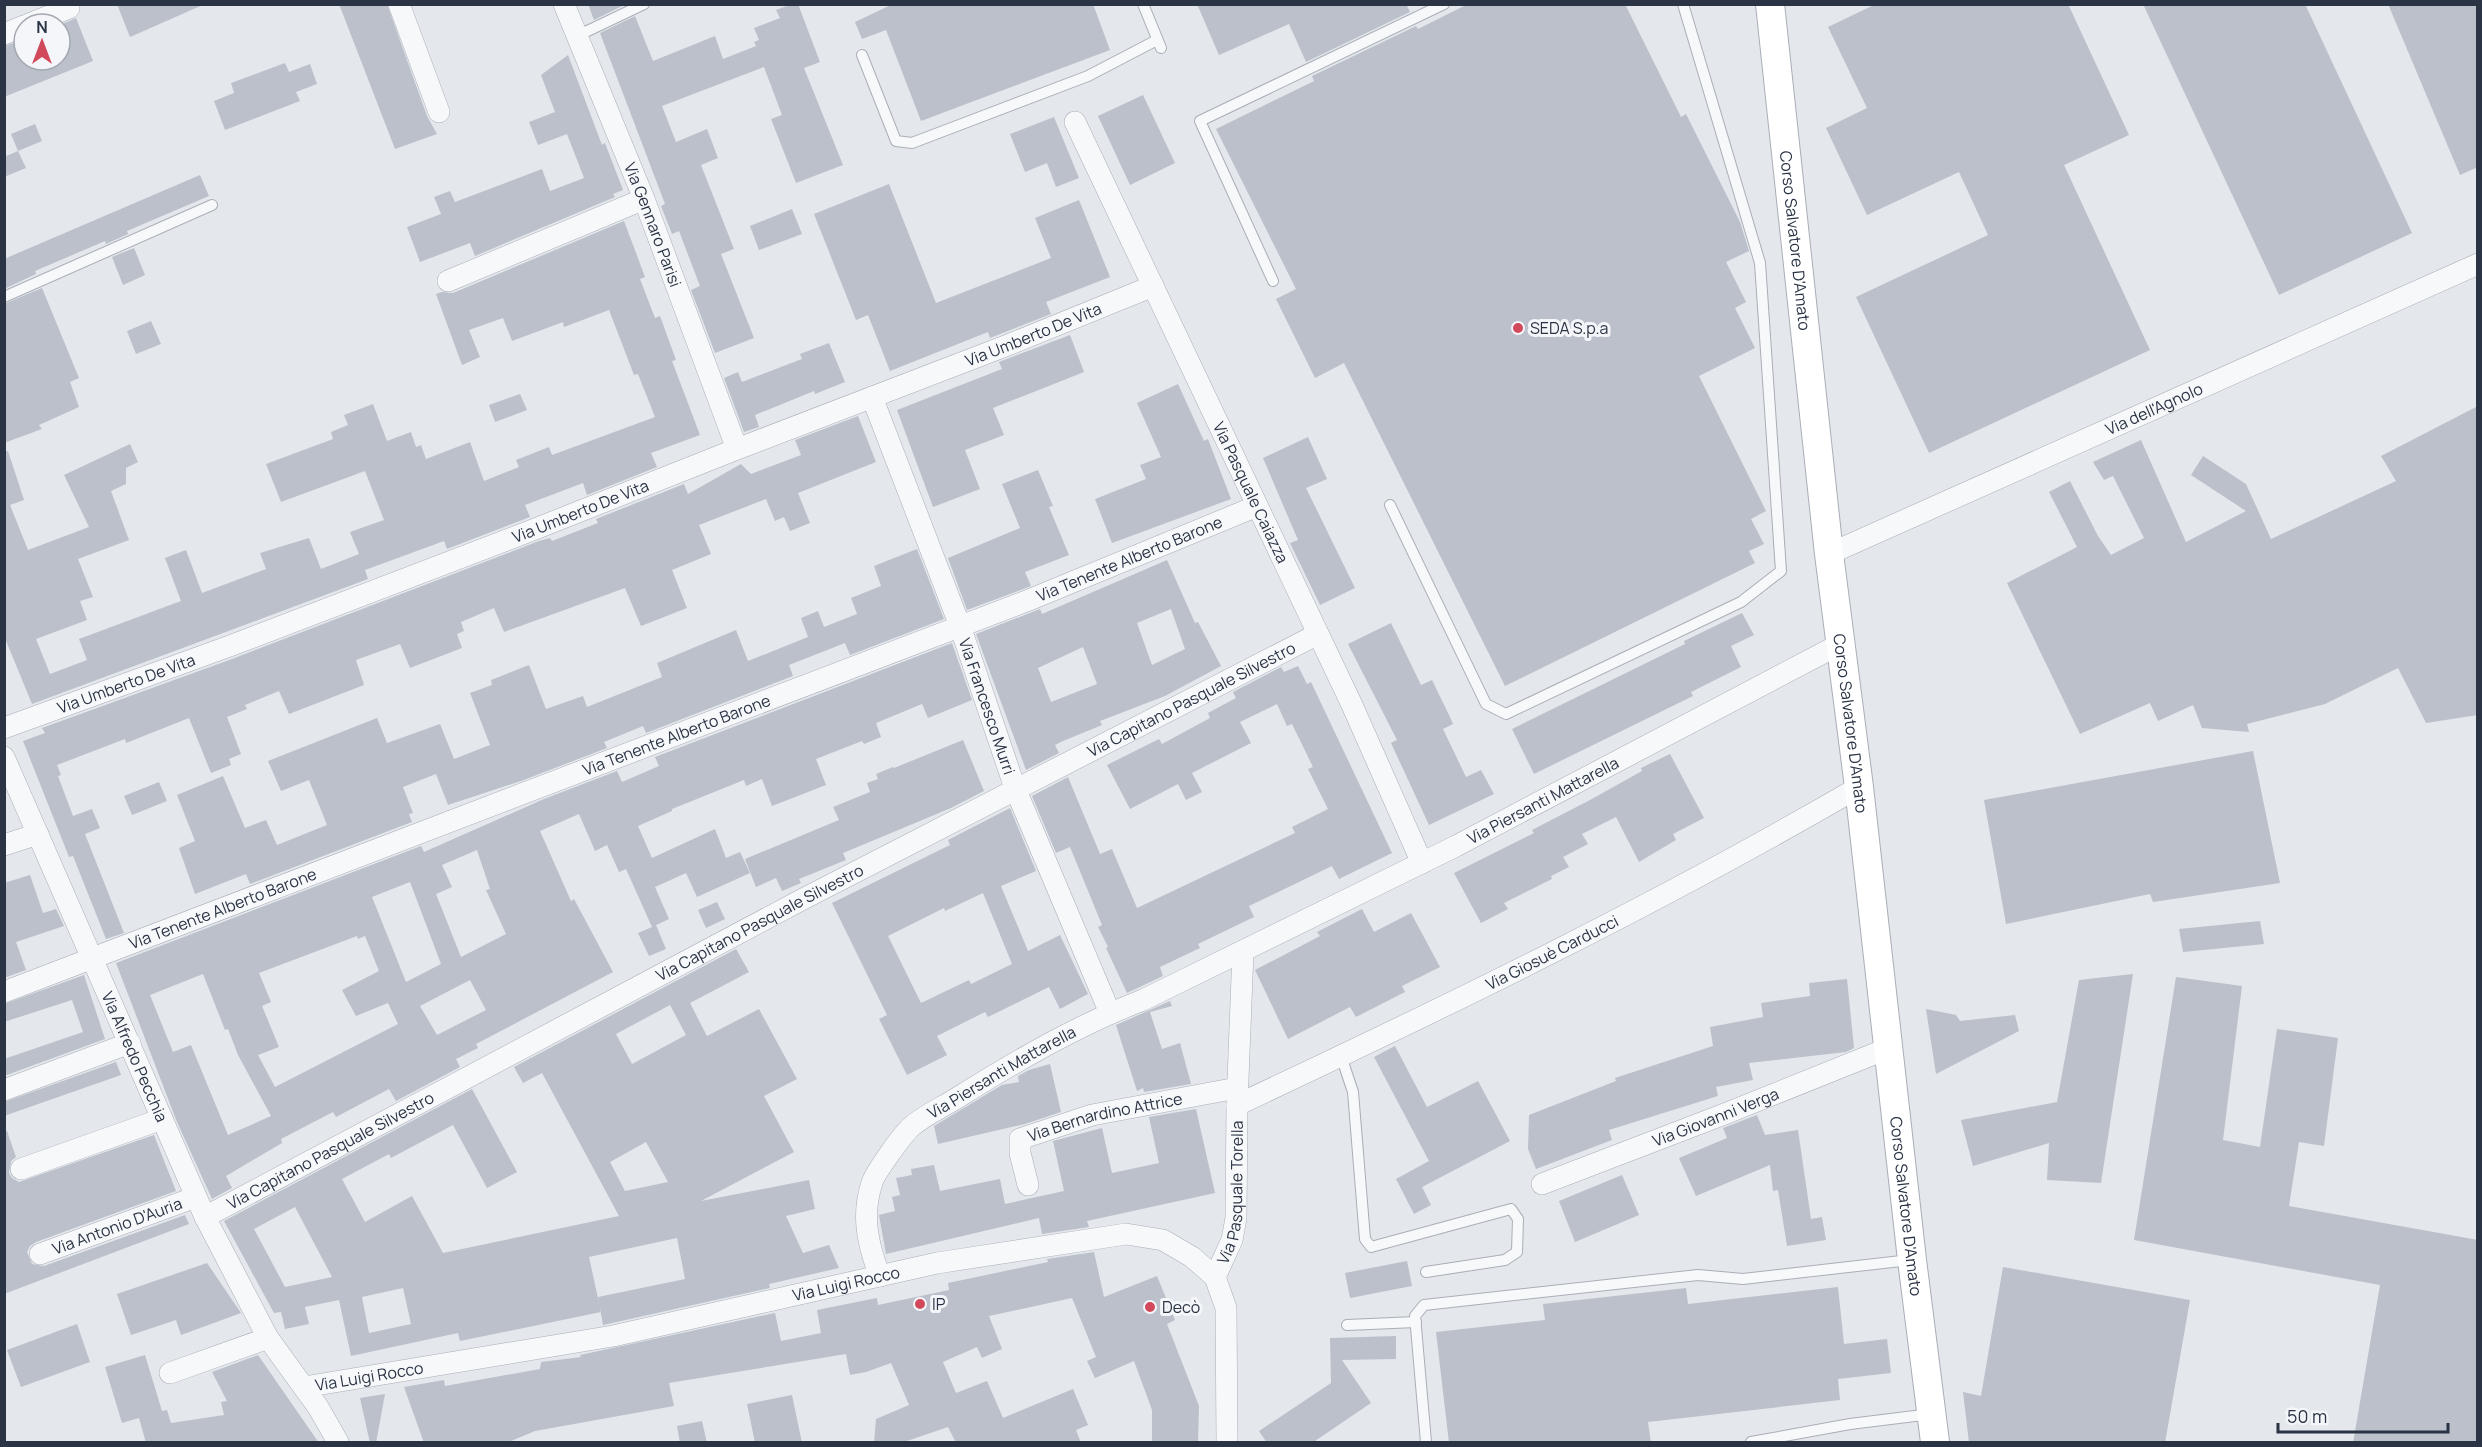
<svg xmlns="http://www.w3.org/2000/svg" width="2482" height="1447" font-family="Manrope,sans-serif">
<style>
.building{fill:#bbc0ca;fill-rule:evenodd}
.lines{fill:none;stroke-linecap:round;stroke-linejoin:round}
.lane-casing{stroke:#a9aeb7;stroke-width:12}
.street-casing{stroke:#a9aeb7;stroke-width:22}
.secondary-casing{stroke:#a9aeb7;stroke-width:30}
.lane{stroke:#f7f8fa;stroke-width:10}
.street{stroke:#f7f8fa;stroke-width:21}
.secondary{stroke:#fff;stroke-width:28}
.poi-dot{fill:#d1495b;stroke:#f4f6f9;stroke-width:2}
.labels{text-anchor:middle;stroke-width:6;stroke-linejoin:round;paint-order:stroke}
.street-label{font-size:16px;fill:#2b3445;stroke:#f4f6f9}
.poi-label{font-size:16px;fill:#2b3445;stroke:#f4f6f9;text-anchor:start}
</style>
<rect width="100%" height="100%" fill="#e4e7ec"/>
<g class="building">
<path d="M117,4h88l-75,33z"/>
<path d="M339,4h48l40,112 10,18 -42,15z"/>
<path d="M588,4h38l-32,16z"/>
<path d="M792,4h6l22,58 -16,6 39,97 -47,18 -25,-64 11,-4 -18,-48 -102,39 14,36 31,-13 11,29 -17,7 33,84 -13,5 33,84 -39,15 -24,-63 9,-4 -21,-55 -7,3 -11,-28 4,-2 -65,-171 35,-17 18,45 62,-25 8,23 33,-13 -2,-4 5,-2 -5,-12 26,-10 -4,-8z"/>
<path d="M893,4h200l17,46 -189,71 -35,-91 -24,9 -7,-17z"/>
<path d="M1197,4h209l4,8 -104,50 -17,-38 -70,31z"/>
<path d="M1468,4h157l56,113 5,-3 54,108 9,29 -23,11 20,40 -11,6 20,40 -56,28 67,135 -15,8 13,25 -15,7 6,12 -250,123 -161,-323 -29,15 -39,-79 20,-10 -80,-160 98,-48 -2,-5 104,-50 2,3z"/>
<path d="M1876,4h192l61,131 -65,30 86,185 -221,103 -73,-156 132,-62 -29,-63 -92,43 -41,-87 41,-20 -39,-81z"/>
<path d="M2143,4h162l107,229 -133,62z"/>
<path d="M2388,4h90v163l-18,8z"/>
<path d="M76,18l17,43 -89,36v-51l20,-6v20h36v-35z"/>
<path d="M568,55l34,90 3,-2 18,47 -10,4 2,3 -140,59 -5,-13 -50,19 -13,-35 34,-13 -7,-17 16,-6 5,11 87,-33 8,22 34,-13 -17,-44 -29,11 -9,-23 26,-10 -14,-37z"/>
<path d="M285,63l4,9 21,-8 7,20 -21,8 4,9 -75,29 -11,-29 20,-8 -3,-10z"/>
<path d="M1143,95l32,68 -45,22 -32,-69z"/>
<path d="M1054,117l25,61 -23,9 -9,-24 -22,9 -15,-38z"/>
<path d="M35,124l7,17 -24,10 -7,-17z"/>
<path d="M18,151l8,17 -22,9v-20z"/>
<path d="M200,175l9,21 -82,35 1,3 -22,10 -1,-3 -70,30 1,3 -32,15v-30z"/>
<path d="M889,184l47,119 115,-45 -16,-40 44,-18 31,77 -64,25 5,12 -61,24 -2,-6 -98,39 -22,-56 -12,5 -42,-106z"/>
<path d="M792,209l10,25 -43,16 -9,-24z"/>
<path d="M624,221l21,56 -5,2 15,39 5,-2 16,44 -4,1 28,74 -49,18 6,14 -70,28 -4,-12 -58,22 5,12 -83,32 -3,-8 -79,29 3,9 -336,125 -28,-68v-185h4l16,49 -14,5 18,45 61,-23 -25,-52 66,-31 8,18 -12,6v16l-15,7 18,49 -51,19 15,38 -13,4 7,19 -51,19 14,35 37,-14 -8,-21 102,-38 -16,-43 21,-8 16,43 64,-24 -6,-16 49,-15 12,31 38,-15 -9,-22 34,-12 -19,-49 -84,31 -15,-38 67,-25 -2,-7 17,-7 -4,-10 29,-11 14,37 24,-9 5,15 5,-2 5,14 44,-17 14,39 35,-14 -3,-7 33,-13 3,8 103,-38 -17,-43 -4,1 -25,-65 -45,17 -1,-5 -51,19 -9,-23 -34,12 11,27 -18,8 -26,-71 6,-2 11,1z"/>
<path d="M134,248l11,27 -22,10 -11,-28z"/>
<path d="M42,288l37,90 -9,4 9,25 -40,18 3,4 -38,14v-139z"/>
<path d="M151,321l10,23 -25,10 -9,-23z"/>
<path d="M1070,335l14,37 -91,36 11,27 -39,15 15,39 -47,18 -36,-97 105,-41 -3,-7z"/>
<path d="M829,343l16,39 -30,12 -1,-3 -59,24 4,12 -15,5 -20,-54 14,-6 4,10 60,-23 -2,-5z"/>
<path d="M1178,384l26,57 4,-2 23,60 -119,44 -17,-44 51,-20 -6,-14 21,-8 -24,-54z"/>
<path d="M520,394l7,16 -32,12 -6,-17z"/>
<path d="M2478,406v309l-52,8 -28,-55 -73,36 -78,20 2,8 -47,-4 -9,-23 -35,16 -8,-18 -70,31 -73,-151 70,-36 -28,-55 21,-11 28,55 13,19 33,-17 -31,-62 -9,4 -11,-18 48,-22 45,102 60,-31 -55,-36 12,-19 43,28 25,55 125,-58 -15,-25z"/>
<path d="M858,416l18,46 -78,31 12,30 -20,8 -6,-14 -9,4 -9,-22 -67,26 12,29 -39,16 15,38 -46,18 -16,-38 -121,44 -10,-24 -33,14 3,9 -7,3 5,14 -52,20 -10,-24 -44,16 8,25 -75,29 -10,-23 -34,14 2,4 -20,8 14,37 -12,5 2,6 -20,8 -22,-55 -63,25 -1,-4 -68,26 4,10 -3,1 15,40 19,-7 8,19 -15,6 39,99 -18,6 -33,-83 -4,1 -46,-116 22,-8 -3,-5 190,-69 307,-118 11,-3 2,3 46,-18 -2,-4 88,-35 4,10 53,-30 10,10 50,-19 -6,-15z"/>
<path d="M1308,437l19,42 -21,9 49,100 -35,17 -30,-62 8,-3 -35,-82z"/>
<path d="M1038,470l15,36 -4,1 20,48 -44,17 6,14 -64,24 -19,-52 72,-30 -18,-44z"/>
<path d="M917,549l27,70 -94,36 -5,-12 -56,22 4,11 -147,57 -3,-7 -39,16 3,6 -86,33 -73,24 -12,-31 -33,13 10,26 -4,1 3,8 -162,62 -4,-10 -51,20 -16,-46 16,-7 -18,-46 46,-19 22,52 21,-8 11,25 50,-20 -18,-45 -28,11 -13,-30 109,-43 10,25 53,-19 14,35 36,-14 -20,-52 22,-8 -1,-5 38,-15 17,44 37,-13 4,11 75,-30 -5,-14 79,-33 12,31 60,-24 -7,-19 17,-7 6,16 33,-13 -6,-16 30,-12 -7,-20z"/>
<path d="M1167,560l28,63 3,-1 23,44 -56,30 -65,25 2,4 -39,16 -8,4 4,8 -33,17 -50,-136 64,-25 2,5zM1171,609l14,40 -33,16 -15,-42zM1083,647l14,37 -46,18 -13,-34z"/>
<path d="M1742,613l12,22 -23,11 10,21 -50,25 2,4 -159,78 -22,-45 173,-85 -1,-3z"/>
<path d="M1391,623l30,62 11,-5 17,35 4,9 -10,5 23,48 15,-7 13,24 -65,31 -38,-82 6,-3 -49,-96z"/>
<path d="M952,643l20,57 -44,18 -6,-14 -46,19 5,14 -17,7 -2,-3 -46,18 10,26 -54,21 -10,-27 -16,7 -2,-6 -72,29v2l-34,15 14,32 63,-29 11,29 14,-6 10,21 -53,24 -11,-24 -31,14 14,32 -13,6 10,24 -17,7 -11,-23 14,-6 -26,-58 -7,3 -12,-27 -12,6 -16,-37 -39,17 31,70 3,-2 39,73 -137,72 2,4 -22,11 4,8 -64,34 -7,-12 -53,28 -3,-5 -52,27 1,4 -56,33 6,12 -20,11 -35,-77 -61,-159 305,-117 3,6 120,-53 73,-28 5,11 37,-16 -4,-9zM477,850l13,39 -4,1 20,44 -45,23 -25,-63 16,-7 -10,-22zM410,882l31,82 -35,18 -34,-85zM357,936l1,3 7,-3 14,35 -37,19 14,26 32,-13 10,21 -123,63 -17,-32 21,-8 -17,-41 9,-4 -12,-29zM203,974l22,56 3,-1 10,26 33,61 -43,19 -37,-90 -18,7 -23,-57zM470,980l16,30 -49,25 -17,-29z"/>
<path d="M1298,666l9,18 4,-2 81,171 -53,26 -7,-13 -83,40 5,11 -56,27 2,4 -40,19 3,9 -36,17 -21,-45 2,-1 -10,-20 4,-2 -32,-78 -14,6 -24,-57 36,-19 32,77 12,-5 25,59 158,-75 -3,-6 36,-18 -20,-40 5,-2 -21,-43 -5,2 -10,-22 -37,18 11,21 -59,30 10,19 -16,8 -8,-16 -48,25 -23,-44 52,-26 3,5 48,-26 -2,-5 28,-15 -3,-6 48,-25 3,5z"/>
<path d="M963,740l21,51 -33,17 -108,45 3,7 -47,19 2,4 -19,8 -6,-13 -20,9 -11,-28 94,-39 -6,-13 37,-15 -3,-9 11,-4 -2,-5 17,-7 1,1z"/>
<path d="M2253,751l27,132 -127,19 -3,-8 -144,30 -22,-124z"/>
<path d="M1670,754l34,64 -31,16 3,6 -37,22 -23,-45 -34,17 6,10 -25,13 6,10 -18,9 1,3 -48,24 4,6 -27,14 -27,-50 80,-40 -2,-3 58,-30 52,-29 -1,-3z"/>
<path d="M159,782l8,19 -35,14 -8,-19z"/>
<path d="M1010,808l26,63 -35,15 27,65 32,-16 28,59 -28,15 -11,-22 -61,30 -3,-5 -48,24 10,19 -40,20 -28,-56 8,-4 -55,-112 118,-58 -2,-5zM983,893l29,71 -41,20 -2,-4 -48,23 -33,-67 56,-28 1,3z"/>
<path d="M30,875l13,38 13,-4 8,17 -48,16 10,28 -22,8v-95z"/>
<path d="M717,902l8,17 -19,9 -8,-18z"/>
<path d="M1362,909l12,23 37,-19 29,54 -38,19 3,6 -49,25 -6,-10 -62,32 -33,-69 65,-34 -3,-4z"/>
<path d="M2260,921l4,23 -81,8 -4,-23z"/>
<path d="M736,949l13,23 -59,31 17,33 52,-27 38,70 -33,17 30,56 -93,49 108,-21 6,29 -29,7 17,37 26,-8 10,23 -70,16 1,4 -167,37 -5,-28 87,-18 -8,-41 -88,19 12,55 -141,29 -2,-8 -107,23 -12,-56 -34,7 4,17 -24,5 -4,-17 -7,1 -50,-92 248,-132 45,83 -30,16 -34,-63 -62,33 -2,-4 -47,25 23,43 47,-26 31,57 176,-37 -77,-143 -19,10 -9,-16zM670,1005l16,30 -54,29 -16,-30zM646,1142l22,40 -43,9 -15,-29zM295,1207l37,70 -47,10 -31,-58zM403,1288l8,36 -42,9 -7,-36z"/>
<path d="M2133,974l-32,209 -54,-3 2,-37 -76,23 -12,-46 96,-18 22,-122z"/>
<path d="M84,975l21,64 -101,37v-17l79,-27 -11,-32 -68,22v-18z"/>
<path d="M2176,977l66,9 -19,154 37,7 17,-118 61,9 -14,108 -25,-4 -10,64 189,34v203h-125l27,-158 -246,-45z"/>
<path d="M1847,979l7,69 -8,4 -97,11 4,17 -37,7 2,9 -109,34 3,10 -76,29 -8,-20 1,-34 87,-34 -1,-3 98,-32 -3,-19 53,-10 -2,-14 49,-7 -1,-13z"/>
<path d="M1170,1001l2,5 -22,6 12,37 18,-6 11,41 -47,8 -1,-4 -6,3 -21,-66z"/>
<path d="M1926,1009l30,6 4,6 55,-6 4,16 -83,43z"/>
<path d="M1395,1046l32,61 51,-26 32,60 -88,46 9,18 -17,9 -18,-35 33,-18 -55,-104z"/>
<path d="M116,1062l5,13 -117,41v-14z"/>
<path d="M1050,1064l11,48 -36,12 -87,20 -4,-18 68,-41 17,-3 -1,-6 11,-6z"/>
<path d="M1196,1109l19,84 -128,28 2,6 -47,7 -3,-16 -153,36 -7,-39 16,-4 -3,-14 8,-2 -4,-17 16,-3 -1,-6 23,-4 6,26 60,-12 5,25 59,-13 -11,-50 49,-13 10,45 47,-10 -10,-46z"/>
<path d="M1757,1115l8,20 33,-5 13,89 11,-2 4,23 -39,6 -9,-56 -5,1 -3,-26 -74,31 -17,-38 48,-20 -4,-10z"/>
<path d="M7,1131l9,26 -5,4 -2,12 3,5 7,4 135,-47 22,56 -140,51 -6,4 -3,6 5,12 12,2 141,-51 4,9 -185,70v-162z"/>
<path d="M1622,1175l17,40 -64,27 -16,-41z"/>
<path d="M1094,1252l10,45 53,-21 18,44 -8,4 32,82 -1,37h-46v-33l-18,-49 -39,17 -8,-17 9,-4 -24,-59 -83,18 13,33 -20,9 -5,-11 -34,15 13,31 31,-12 16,37 70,-29 15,36 -12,5 5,13h-125l-8,-16 -47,16h-27l2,-24 33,-14 -18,-42 -25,9 -16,3 -4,-21 -177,29 5,23 -139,25 -29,12h-82l-20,-56 40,-7 1,6 95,-17 1,-7 40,-5 -1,-2 195,-42 6,28 40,-8 -4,-23 60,-12 1,7 71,-15 -1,-7 100,-21 -1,-3z"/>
<path d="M1407,1261l5,25 -62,12 -5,-25z"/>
<path d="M207,1263l34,50 -60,22 -5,-15 -45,15 -14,-41z"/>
<path d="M2003,1267l187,33 -25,143h-196l-6,-51 18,4z"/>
<path d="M1838,1287l6,57 43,-5 4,34 -53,6 2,21 -192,22 3,21h-202l-13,-111 109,-12 -2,-16 143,-16 2,16z"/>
<path d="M77,1324l13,38 -69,25 -14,-37z"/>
<path d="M1396,1336v23l-54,1 29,43 -59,40h-45l-8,-12 72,-48 -1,-45z"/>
<path d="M145,1355l17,56 5,-1 4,13 53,-8 -3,-13 6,-1 -15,-29 46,-17 61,88h-173l-7,-25 -17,5 -17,-56z"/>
<path d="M385,1394l-9,49h-6l-10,-45z"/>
<path d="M792,1395l10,48h-47l-8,-39z"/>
<path d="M702,1421l5,22h-27l-3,-17z"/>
</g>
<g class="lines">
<g class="lane-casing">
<g id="lane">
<path d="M1143,4l18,44"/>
<path d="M577,36l67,-32"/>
<path d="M862,55l34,86 16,2 176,-67 69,-36"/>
<path d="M1273,281l-73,-160 244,-117"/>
<path d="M4,297l208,-92"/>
<path d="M1390,505l96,199 20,10 235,-112 40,-31 -21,-308 -77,-259"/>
<path d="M1341,1056l12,36 12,147 6,8 140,-38 7,10 -1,33 -12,8 -79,12"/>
<path d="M1347,1325l69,-3"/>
<path d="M1426,1442l-11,-126 9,-11 274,-30 45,4 167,-19"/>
<path d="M1751,1442l99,-18 81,-10"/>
</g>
</g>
<g class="street-casing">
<g id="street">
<path d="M399,4l40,108"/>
<path id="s1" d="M564,4l80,195 93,250"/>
<path d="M29,24l40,-16"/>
<path d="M4,34l20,-8"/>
<path id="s2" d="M1075,122l277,583 70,158"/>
<path d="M448,281l196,-82"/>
<path id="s3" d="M872,397l88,229 55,162 95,225"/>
<path id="s4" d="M1829,554l649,-290"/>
<path id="s5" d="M4,728l223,-81 298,-114 212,-84 271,-104 145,-59"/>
<path id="s6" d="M4,757l201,460 63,121 50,69 20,35"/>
<path d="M4,845l34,-11"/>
<path id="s7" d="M4,992l1025,-392 228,-94"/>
<path d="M4,1090l126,-47"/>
<path id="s8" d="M1237,1105c211,-99 421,-201 622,-318"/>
<path d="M21,1169l141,-50"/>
<path id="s9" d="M1542,1184l180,-69 167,-67"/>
<path id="s10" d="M1028,1185l-8,-32v-14l72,-24 145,-27"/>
<path id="s11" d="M205,1217l600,-319 513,-264"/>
<path id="s12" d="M40,1254l156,-57"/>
<path id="s13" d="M880,1276c-12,-30 -19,-61 -8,-93 2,-9 31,-49 39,-56 13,-12 32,-20 46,-29 59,-37 121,-73 186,-98l313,-154 386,-203"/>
<path id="s14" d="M1215,1277l17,-37 4,-22 1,-113 6,-154"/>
<path d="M170,1373l98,-35"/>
<path id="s15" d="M304,1387l309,-51 324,-73 189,-29 37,6 29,17 23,20 11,31 1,134"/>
</g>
</g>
<g class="secondary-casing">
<g id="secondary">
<path id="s16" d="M1770,4l59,550 30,233 53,473 23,182"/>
</g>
</g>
<use href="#lane" class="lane"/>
<use href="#street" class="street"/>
<use href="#secondary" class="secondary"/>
</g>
<g class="poi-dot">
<circle cx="1518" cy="328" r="6"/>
<circle cx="920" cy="1304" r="6"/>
<circle cx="1150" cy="1307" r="6"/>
</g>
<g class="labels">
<g class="street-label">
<text dy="6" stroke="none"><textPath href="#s1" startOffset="238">Via Gennaro Parisi</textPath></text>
<text dy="6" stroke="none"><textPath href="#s16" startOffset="238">Corso Salvatore D'Amato</textPath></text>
<text dy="6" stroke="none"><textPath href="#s5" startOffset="1102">Via Umberto De Vita</textPath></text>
<text dy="6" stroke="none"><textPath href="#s4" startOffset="356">Via dell'Agnolo</textPath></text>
<text dy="6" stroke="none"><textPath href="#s2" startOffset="410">Via Pasquale Caiazza</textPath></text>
<text dy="6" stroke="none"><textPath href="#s5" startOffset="616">Via Umberto De Vita</textPath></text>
<text dy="6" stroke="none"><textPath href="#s7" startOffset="1206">Via Tenente Alberto Barone</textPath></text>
<text dy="6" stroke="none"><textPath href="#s5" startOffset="130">Via Umberto De Vita</textPath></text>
<text dy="6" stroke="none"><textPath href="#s11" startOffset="1114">Via Capitano Pasquale Silvestro</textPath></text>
<text dy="6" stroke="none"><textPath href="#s3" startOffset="330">Via Francesco Murri</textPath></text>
<text dy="6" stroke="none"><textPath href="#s16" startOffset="724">Corso Salvatore D'Amato</textPath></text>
<text dy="6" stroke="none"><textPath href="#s7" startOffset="720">Via Tenente Alberto Barone</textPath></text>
<text dy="6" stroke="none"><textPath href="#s13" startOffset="876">Via Piersanti Mattarella</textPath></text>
<text dy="6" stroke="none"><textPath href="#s7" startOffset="234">Via Tenente Alberto Barone</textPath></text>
<text dy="6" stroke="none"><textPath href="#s11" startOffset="628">Via Capitano Pasquale Silvestro</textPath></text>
<text dy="6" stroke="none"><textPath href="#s8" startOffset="350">Via Giosuè Carducci</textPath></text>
<text dy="6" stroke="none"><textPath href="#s6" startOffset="327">Via Alfredo Pecchia</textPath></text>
<text dy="6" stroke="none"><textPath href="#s13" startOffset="270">Via Piersanti Mattarella</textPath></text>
<text dy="6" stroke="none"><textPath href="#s9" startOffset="186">Via Giovanni Verga</textPath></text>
<text dy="6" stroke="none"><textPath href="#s10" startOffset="135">Via Bernardino Attrice</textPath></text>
<text dy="6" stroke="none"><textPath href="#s11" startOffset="142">Via Capitano Pasquale Silvestro</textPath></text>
<text dy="6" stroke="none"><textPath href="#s14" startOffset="88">Via Pasquale Torella</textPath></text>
<text dy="6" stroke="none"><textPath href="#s16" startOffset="1210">Corso Salvatore D'Amato</textPath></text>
<text dy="6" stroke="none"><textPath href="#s12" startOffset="82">Via Antonio D'Auria</textPath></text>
<text dy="6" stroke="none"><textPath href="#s15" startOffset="552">Via Luigi Rocco</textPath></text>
<text dy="6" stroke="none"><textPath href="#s15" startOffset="66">Via Luigi Rocco</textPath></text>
</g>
<g class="poi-label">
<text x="1530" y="334">SEDA S.p.a</text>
<text x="932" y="1310">IP</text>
<text x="1162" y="1313">Decò</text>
</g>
</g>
<rect width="2482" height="1447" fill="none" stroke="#2b3445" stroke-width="12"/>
<g transform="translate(42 42)"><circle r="28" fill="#f4f6f9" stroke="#a4a8b1" stroke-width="1.5"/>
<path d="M0-4.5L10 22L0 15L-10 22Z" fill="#d1495b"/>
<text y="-9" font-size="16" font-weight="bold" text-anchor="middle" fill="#2b3445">N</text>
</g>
<path d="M2278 1423v9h170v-9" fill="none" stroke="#2b3445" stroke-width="3"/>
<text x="2287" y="1423" font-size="18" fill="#2b3445" stroke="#f4f6f9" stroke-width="4.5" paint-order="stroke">50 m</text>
</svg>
